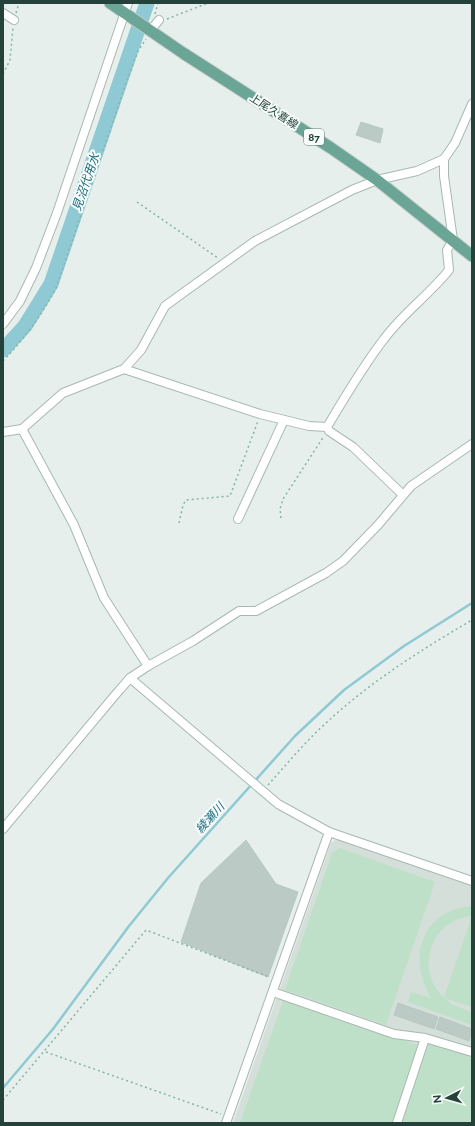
<svg xmlns="http://www.w3.org/2000/svg" width="475" height="1126" font-family="Raleway,'Noto Sans JP',sans-serif">
<style>
.built{fill:#d4dfda}
.green{fill:#bfe0c8}
.lines{fill:none;stroke-linecap:round;stroke-linejoin:round}
.stream{stroke:#8ec9d4;stroke-width:2.5}
.river{stroke:#8ec9d4;stroke-width:15}
.building{fill:#bbcac4;stroke:#b8c9c2}
.minor-casing{stroke:#a8b8b2;stroke-width:10}
.major-casing{stroke:#c2cac8;stroke-width:13}
.path{stroke:#86b3a5;stroke-width:1.5;stroke-dasharray:2 3;stroke-linecap:butt}
.minor{stroke:#fff;stroke-width:8}
.major{stroke:#6aa596;stroke-width:11}
.labels{text-anchor:middle;stroke-width:4;stroke-linejoin:round;paint-order:stroke}
.shield{fill:#f7fbf9;stroke:#637a73;stroke-width:1}
.shield-label{font-size:10px;font-weight:bold;fill:#24423a}
.street-label{font-size:11px;fill:#24423a;stroke:#f7fbf9}
.water-label{font-size:12px;font-style:italic;fill:#1c6f80;stroke:#f7fbf9}
</style>
<rect width="100%" height="100%" fill="#e6efeb"/>
<path class="built" d="M337,839l135,47v237h-239l98,-280z"/>
<g class="green">
<path d="M340,848l95,34 -49,143 -101,-35 47,-137z"/>
<path d="M472,906v10c-40,3 -59,54 -28,81l28,-81v91l-28,-9 9,7 19,7v13l-64,-23 3,-10 20,6c-24,-40 -10,-88 41,-92z"/>
<path d="M284,998l136,48 -27,77h-153z"/>
<path d="M430,1040l42,15v68h-71z"/>
</g>
<g class="lines">
<path class="stream" d="M3,1088l50,-59 76,-103 39,-48 127,-142 49,-46 60,-44 68,-43"/>
<path class="river" d="M3,350l22,-24 26,-42 96,-281"/>
</g>
<g class="building">
<path d="M361,122l22,7 -3,14 -24,-8z"/>
<path d="M246,840l30,44 22,8 -30,85 -87,-35 20,-59z"/>
<path d="M398,1003l40,14 -4,12 -40,-14z"/>
<path d="M440,1017l32,12 -3,12 -33,-12z"/>
</g>
<g class="lines">
<g class="minor-casing">
<g id="minor">
<path d="M3,13l11,7"/>
<path d="M150,31l9,-11"/>
<path d="M3,324l17,-23 16,-33 21,-55 71,-210"/>
<path d="M124,369l136,45 49,12 18,1"/>
<path d="M3,432l19,-3 41,-36 61,-24 17,-19 24,-44 90,-65 97,-51 25,-10 40,-9 27,-12 11,-16 17,-39"/>
<path d="M402,494l-49,-47 -24,-16 -2,-4c18,-30 36,-61 57,-88 19,-26 45,-44 65,-69l-2,-20 6,-10 -9,-64v-17"/>
<path d="M238,519l46,-99"/>
<path d="M148,666l45,-25 46,-30h17l70,-38 17,-12 35,-36 33,-39 61,-42"/>
<path d="M130,678l148,126 51,28 143,49"/>
<path d="M3,829l113,-135 14,-16 18,-12 -44,-68 -30,-73 -52,-96"/>
<path d="M273,992l121,42 31,4 47,14"/>
<path d="M226,1123l103,-291"/>
<path d="M397,1123l28,-85"/>
</g>
</g>
<g class="major-casing">
<path id="major" d="M110,3l73,50 148,95 46,32 95,76"/>
</g>
<g class="path">
<path d="M16,13l3,-10"/>
<path d="M155,14l3,-11"/>
<path d="M167,19l41,-16"/>
<path d="M3,74l7,-14 3,-32"/>
<path d="M137,202l81,56"/>
<path d="M3,361c21,-22 39,-46 53,-73l69,-202 13,-35 8,-12"/>
<path d="M281,518l-1,-9 3,-10 41,-63"/>
<path d="M179,523l4,-18 3,-5 44,-4 28,-75"/>
<path d="M268,785c19,-21 37,-43 58,-62 44,-41 95,-73 146,-103"/>
<path d="M46,1052l175,62"/>
<path d="M3,1100l143,-170 123,47"/>
</g>
<use href="#minor" class="minor"/>
<use href="#major" class="major"/>
</g>
<g class="labels">
<rect class="shield" x="304" y="129" width="20" height="16" rx="3"/>
<g class="shield-label">
<text x="314" y="141">87</text>
</g>
<g class="street-label">
<text transform="translate(274 111) rotate(33)" y="4">上尾久喜線</text>
</g>
<g class="water-label">
<text transform="translate(86 182) rotate(-71)" y="4">見沼代用水</text>
<text transform="translate(210 818) rotate(-48)" y="4">綾瀬川</text>
</g>
</g>
<rect width="475" height="1126" fill="none" stroke="#24423a" stroke-width="8"/>
<g transform="translate(447 1098) rotate(264)" stroke="#f7fbf9" stroke-width="3" paint-order="stroke">
<path d="M0-3L7 15L0 10L-7 15Z" fill="#24423a"/>
<text y="-6" font-size="11" font-weight="bold" text-anchor="middle" fill="#24423a">N</text>
</g>
</svg>
